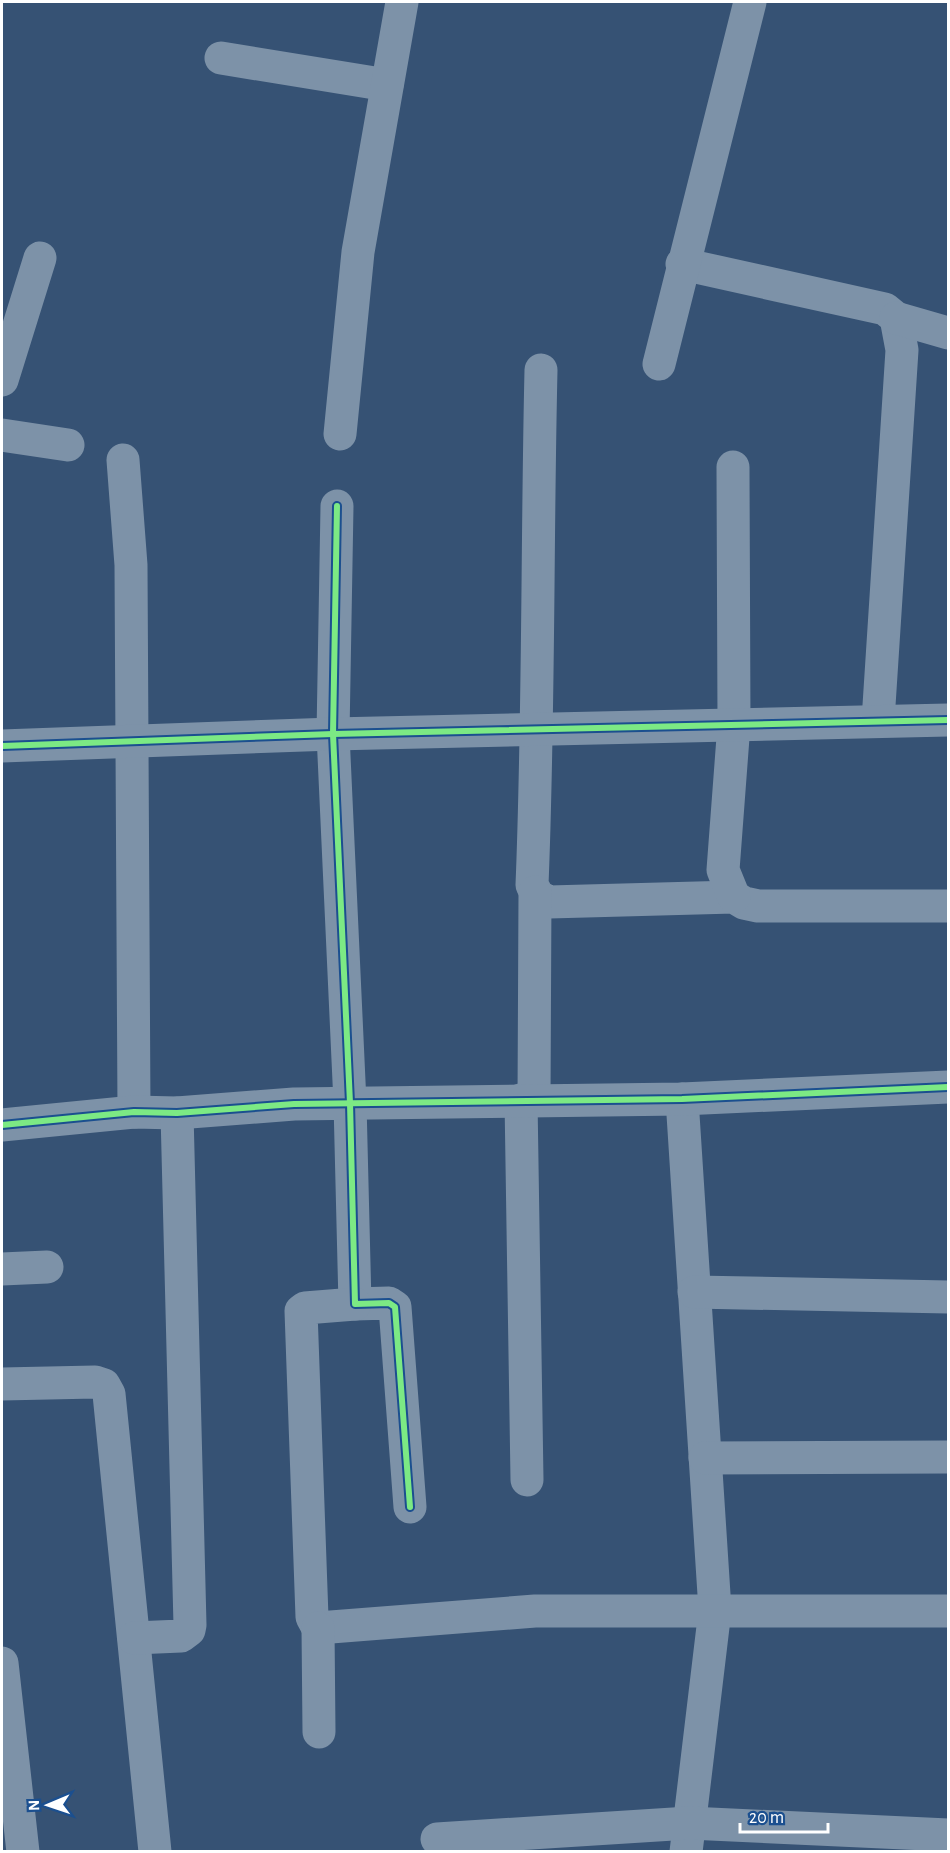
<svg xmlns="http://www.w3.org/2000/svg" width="950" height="1853" font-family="'Alegreya Sans',sans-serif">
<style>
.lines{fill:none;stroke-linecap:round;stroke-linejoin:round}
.minor{stroke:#7d92a8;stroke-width:33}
.cycleway-casing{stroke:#1b4f8f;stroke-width:10}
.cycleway{stroke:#7ce984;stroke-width:6}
</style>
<rect width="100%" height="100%" fill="#365274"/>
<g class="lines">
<g class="minor">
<path d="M221,58l166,27"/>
<path d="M682,264l203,45 11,9 6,32 -24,371"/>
<path d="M896,318l52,15"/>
<path d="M659,364l91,-362"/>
<path d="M541,370c-4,171 -2,343 -9,515l6,11 11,6 185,-5 10,6 14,3h190"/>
<path d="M2,380l38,-122"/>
<path d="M340,434l18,-182 44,-250"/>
<path d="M2,435l66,10"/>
<path d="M123,460l8,105 3,547"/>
<path d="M733,467l1,257 -11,146 11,27"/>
<path d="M337,506l-4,228 17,369 5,201 34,-1 6,4 15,200"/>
<path d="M2,746l331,-12 615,-14"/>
<path d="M682,1099l33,511 -29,242"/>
<path d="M521,1100l6,380"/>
<path d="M534,1100l1,-208"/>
<path d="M2,1125l132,-13 43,1 117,-9 388,-5 266,-12"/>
<path d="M2,1269l45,-2"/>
<path d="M694,1292l254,5"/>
<path d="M355,1304l-50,4 -4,3 11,306 6,11 217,-17h413"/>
<path d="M2,1384l93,-2 9,3 5,9 46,458"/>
<path d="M705,1458l243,-1"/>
<path d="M318,1628l1,104"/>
<path d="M134,1638l47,-2 8,-6 1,-5 -13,-512"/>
<path d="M2,1663l21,189"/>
<path d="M437,1839l252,-16 259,12"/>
</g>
<g class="cycleway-casing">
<g id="cycleway">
<path d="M337,506l-4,228 17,369 5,201 34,-1 6,4 15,200"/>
<path d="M2,746l331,-12 615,-14"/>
<path d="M2,1125l132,-13 43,1 117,-9 388,-5 266,-12"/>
</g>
</g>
<use href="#cycleway" class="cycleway"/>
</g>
<rect width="950" height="1853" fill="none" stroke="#ffffff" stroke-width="6"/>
<g transform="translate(48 1805) rotate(268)" stroke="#1b4f8f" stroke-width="4.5" paint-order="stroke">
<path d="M0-4.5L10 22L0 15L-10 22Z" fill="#ffffff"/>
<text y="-9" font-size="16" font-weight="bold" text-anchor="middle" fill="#ffffff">N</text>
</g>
<path d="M740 1823v9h88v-9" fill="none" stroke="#ffffff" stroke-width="3"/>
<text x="749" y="1823" font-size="18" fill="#ffffff" stroke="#1b4f8f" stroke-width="4.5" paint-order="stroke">20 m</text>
</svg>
